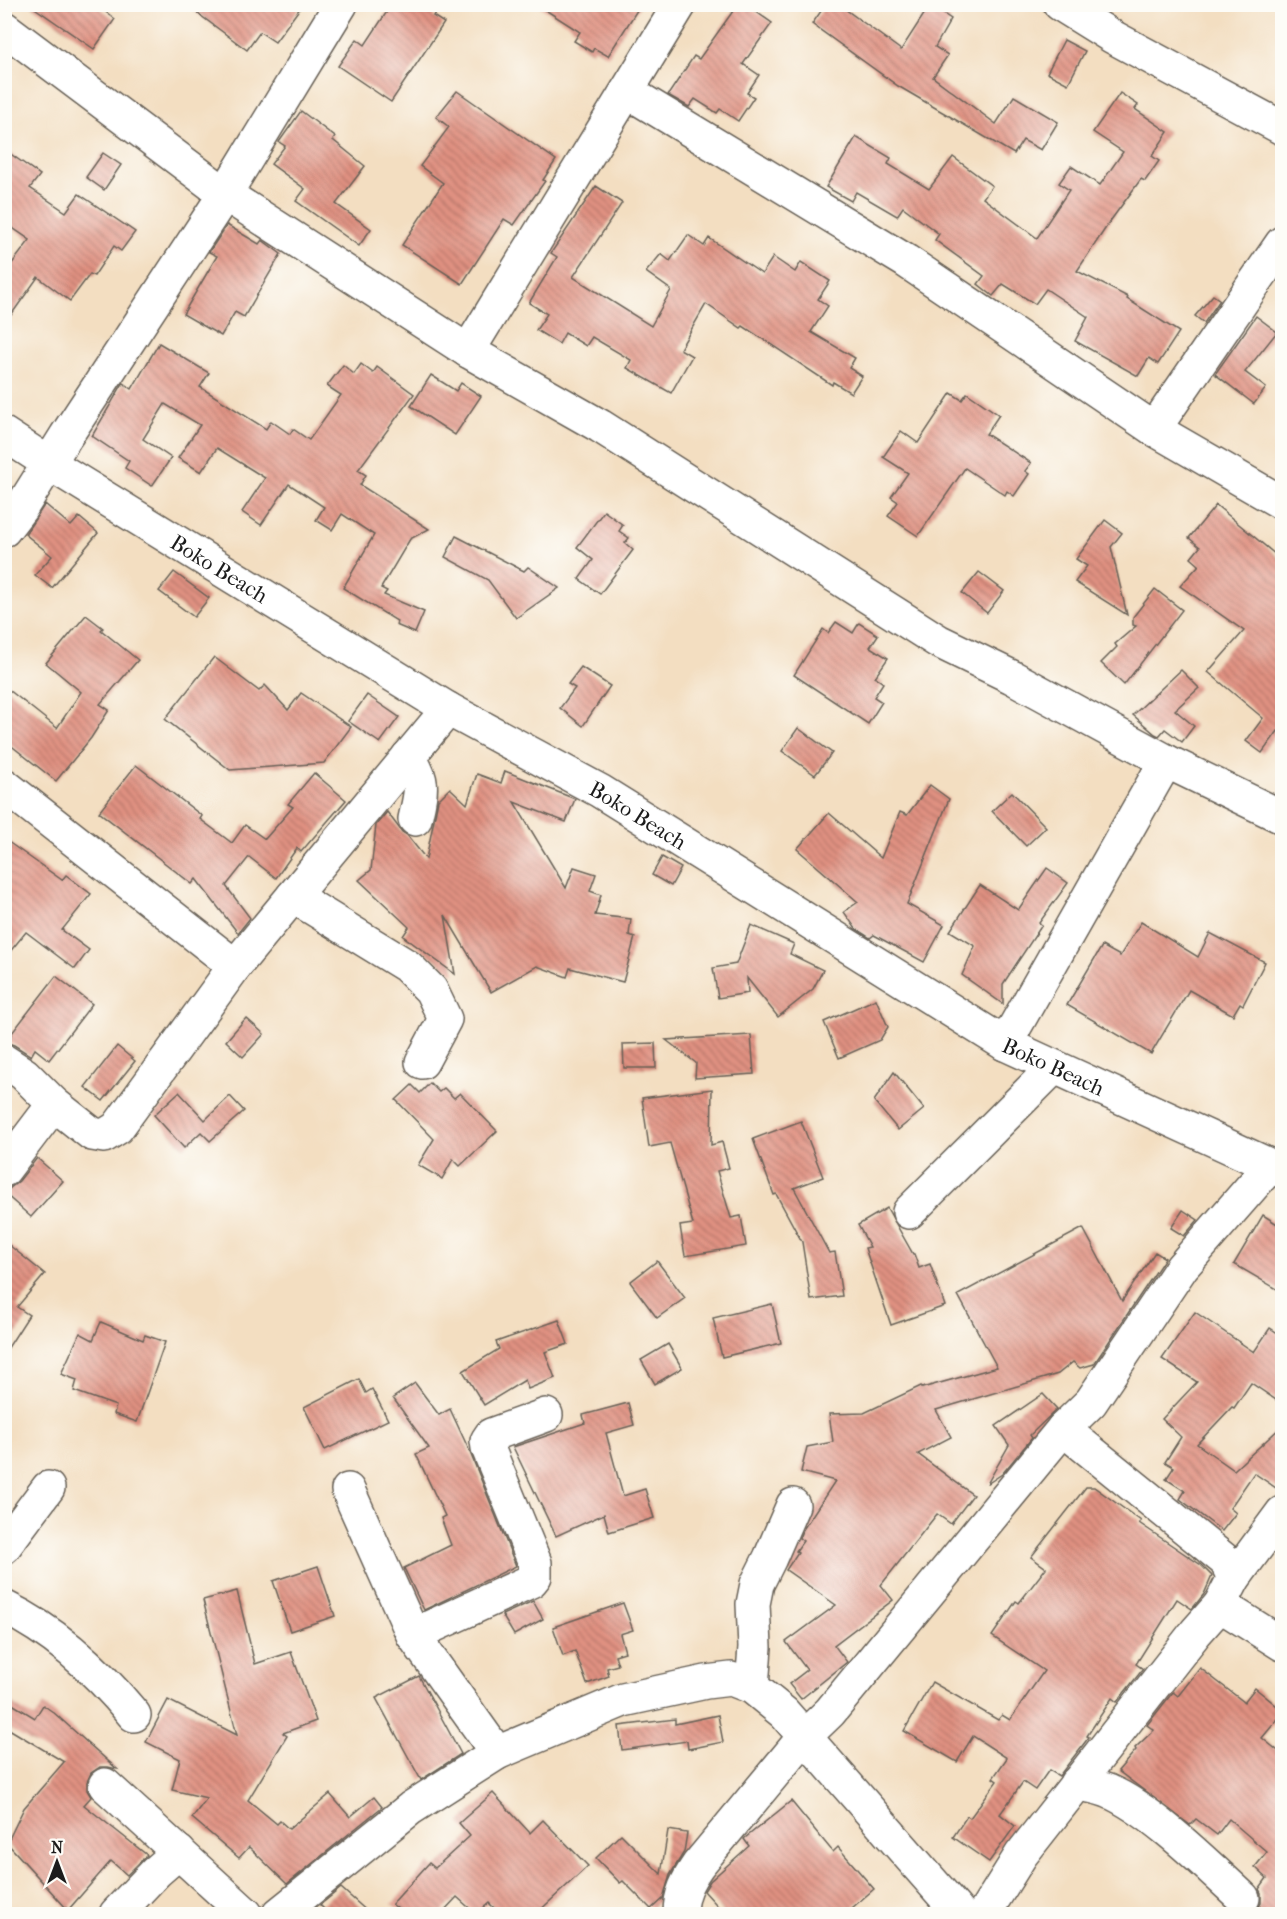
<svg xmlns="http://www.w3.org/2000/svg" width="1287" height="1919" font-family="'IM FELL French Canon',serif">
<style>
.building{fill:url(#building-back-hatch)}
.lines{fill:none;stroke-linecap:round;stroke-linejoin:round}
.minor-casing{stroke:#676056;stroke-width:36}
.minor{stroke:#fff;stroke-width:33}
.labels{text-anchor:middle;stroke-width:4.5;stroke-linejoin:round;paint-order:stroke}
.street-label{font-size:22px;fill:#1c1c1c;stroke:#fdfcf7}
</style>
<defs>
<pattern id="building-back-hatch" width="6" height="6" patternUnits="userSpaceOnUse" patternTransform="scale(1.5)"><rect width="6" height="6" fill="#e09181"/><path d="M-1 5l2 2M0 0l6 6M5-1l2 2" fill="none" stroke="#b57669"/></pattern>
</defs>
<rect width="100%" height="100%" fill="#fdfcf7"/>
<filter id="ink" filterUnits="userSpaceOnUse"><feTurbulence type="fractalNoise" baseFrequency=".0167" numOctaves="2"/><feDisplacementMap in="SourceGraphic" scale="12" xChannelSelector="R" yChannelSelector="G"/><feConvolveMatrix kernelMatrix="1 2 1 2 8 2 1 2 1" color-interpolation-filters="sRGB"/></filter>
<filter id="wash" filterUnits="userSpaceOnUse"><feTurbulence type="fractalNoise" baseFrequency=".008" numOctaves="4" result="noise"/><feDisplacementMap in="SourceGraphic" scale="24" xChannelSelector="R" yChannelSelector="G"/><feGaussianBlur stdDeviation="1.35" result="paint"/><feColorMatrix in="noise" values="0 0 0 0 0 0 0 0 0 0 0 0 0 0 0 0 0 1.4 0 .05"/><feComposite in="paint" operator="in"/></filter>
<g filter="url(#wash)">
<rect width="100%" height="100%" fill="#f3dec1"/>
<g id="blocks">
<g class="building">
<path d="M29,4h66l20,15 -21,30z"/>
<path d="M185,4h118l-28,38 -15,-10 -13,18z"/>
<path d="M392,4h49l-8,12 11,7 -53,79 -53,-36 19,-27 8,6z"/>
<path d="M536,4h105l-33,52 -14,-8 -2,4 -18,-11 6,-9z"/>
<path d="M738,4h7l27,19 -29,41 16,11 -12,18 7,4 -16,24 -18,-12 -3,4 -22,-14 -6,8 -21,-12 26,-39 5,3z"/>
<path d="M826,4h12l63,46 29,-45 21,14 -16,28 13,8 -15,22 63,47 18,-28 44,26 -17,28 -18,-10 -9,14 -116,-68 -86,-62z"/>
<path d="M1064,40l21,11 -17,33 -21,-11z"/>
<path d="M457,91l99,69 -13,20 2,1 -31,44 -10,-6 -42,65 -60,-39 41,-62 -23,-17 29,-39 -13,-10z"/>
<path d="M1120,93l18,12 -3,4 33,23 -16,24 7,5 -14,20 -4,-2 -30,41 -34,51 51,26 -1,2 52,33 -21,32 -9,-6 -11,18 -63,-35 13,-24 -42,-28 -11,15 -32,-20 -10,12 -15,-12 6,-8 -49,-36 4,-6 -36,-27 -6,9 -41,-24 -5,9 -25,-14 30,-50 35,21 -3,6 41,25 24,-32 39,29 -9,12 54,40 32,-48 -10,-7 12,-17 29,19 23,-33 -30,-20z"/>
<path d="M301,111l34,26 -2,3 32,26 -29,38 35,25 -12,17 -63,-45 9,-12 -34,-25 14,-18 -6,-4z"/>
<path d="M5,150l35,25 -10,13 36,24 13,-18 56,38 -14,19 -7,-5 -20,30 -4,-2 -20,27 -32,-24 -34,48v-51l26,-34 -26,-18z"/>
<path d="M103,153l18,12 -17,25 -18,-13z"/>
<path d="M596,186l26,17 -49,74 78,49 20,-36 -25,-18 15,-18 9,7 18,-26 16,11 5,-8 53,36 11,-17 22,15 6,-10 29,19 -12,18 10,7 -17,26 44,26 -6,10 13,8 -11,17 -18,-11 -1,3 -89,-59 -2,2 -35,-24 -26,45 12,7 -21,37 -44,-25 4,-8 -39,-23 -6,9 -21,-13 -6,11 -23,-14 11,-16 -18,-11 28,-46 -6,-4z"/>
<path d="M227,225l32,19 3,-4 19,14 -37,63 -9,-5 -14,24 -38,-22 34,-58 -8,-4z"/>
<path d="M1213,295l7,5 -16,23 -9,-7z"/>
<path d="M1256,316l21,16 -32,40 21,16 -12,16 -39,-30z"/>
<path d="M159,343l50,30 -9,14 66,42 5,-8 19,13 3,-5 16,11 32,-45 -14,-9 16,-21 11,9 7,-10 12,9 4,-6 37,27 -56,76 8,5 -6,10 69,44 -19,10 -29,49 6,3 -3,4 40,17 -9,21 -19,-8 1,-4 -54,-33 31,-53 -32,-21 -10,16 -16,-10 8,-13 -35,-23 -28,41 -19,-13 23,-34 -48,-30 -16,24 -23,-14 22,-33 -35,-21 -22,35 28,19 -19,28 -27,-18 4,-7 -37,-25 31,-53 9,6z"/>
<path d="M431,375l25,16 5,-8 20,13 -26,39 -44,-29z"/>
<path d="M951,393l11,7 5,-7 32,22 -13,19 45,29 -6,8 4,3 -15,22 -7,-5 -2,4 -40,-27 -47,68 -30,-20 10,-14 -7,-5 17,-24 -25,-16 18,-26 17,12z"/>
<path d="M45,504l26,22 8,-9 19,16 -46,55 -17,-13 17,-19 -27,-22z"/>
<path d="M1216,505l66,55v174l-4,-3 -16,22 -16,-12 17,-23 -55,-46 36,-41 -64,-45 19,-21 -8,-7 9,-11 -11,-9z"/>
<path d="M604,511l19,14 -4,6 10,7 -4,5 8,7 -33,44 -21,-15 14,-19 -16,-13z"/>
<path d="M1105,520l17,13 -11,14 16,68 -52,-33 12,-16 -11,-7z"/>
<path d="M456,536l68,35 4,-4 31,21 -43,30 -28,-38 -43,-23z"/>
<path d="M174,572l35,26 -15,19 -35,-26z"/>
<path d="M979,572l25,19 -17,22 -25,-20z"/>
<path d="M1155,589l27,21 -58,75 -23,-22 16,-16 -2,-3 21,-18 -3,-1v-8z"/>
<path d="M86,615l17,13 -2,2 37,30 -38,44 9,6 -18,28 -35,43 -52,-41v-54l53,42 24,-36 -35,-29z"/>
<path d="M836,622l17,11 6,-10 19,12 -8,12 18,11 -13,19 8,6 -9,14 8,5 -14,22 -74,-49 29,-46 5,4z"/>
<path d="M214,657l45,34 6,-6 23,25 13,-17 50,34 -27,36 -94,7 -65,-51z"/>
<path d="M581,667l29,19 -27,40 -23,-18 15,-20 -7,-4z"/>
<path d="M1181,670l18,18 -24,22 19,16 -12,16 -17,-13 -6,7 -4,-2 -22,-19z"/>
<path d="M367,695l32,22 -19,26 -32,-22z"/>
<path d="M798,728l34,25 -17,22 -33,-24z"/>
<path d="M136,765l66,51 -2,3 32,24 13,-18 20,14 28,-32 -5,-3 26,-31 32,27 -45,52 -4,-4 -21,30 -27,-21 -23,29 24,32 -12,15 -42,-54 -4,5 -93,-72z"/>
<path d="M505,771l70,28 -9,23 -52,-20 52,86 8,-21 22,7 -6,17 11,4 -6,20 36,4 -2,16 6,2 -12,45 -53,-14 -3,9 -30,-11 -46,26 -46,-77 10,59 -52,-38 6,-9 -50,-47 12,-10 5,-45 11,-13 15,20 5,3 19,24 12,-59 12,-12 17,16 10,-30 24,9z"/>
<path d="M930,785l19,14 -42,105 37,21 -20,37 -50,-27 -4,3 -14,-9 -12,-17 14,-10 -61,-53 32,-36 52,45 19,-46 7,3z"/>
<path d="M1012,792l34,35 -20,19 -34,-35z"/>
<path d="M4,839l58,41 4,-5 25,19 -29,36 27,20 -14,19 -49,-37 -22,27z"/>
<path d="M662,857l19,11 -10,18 -19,-11z"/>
<path d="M1047,868l21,15 -29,40 3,2 -39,59v20l-41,-29 13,-29 -25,-15 30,-46 38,25z"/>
<path d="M1141,922l57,35 12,-24 55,29 -22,43 -3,-2 -7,12 -44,-25 -38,64 -84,-49 35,-59 18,10z"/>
<path d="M751,925l43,19 -4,10 33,16 -10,19 -35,28 -31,-39 1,15 -30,5 -5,-30 23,-4z"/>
<path d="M56,976l36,28 -43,56 -14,-11 -4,7 -17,-11 -9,-3z"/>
<path d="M876,999l12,28 -8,13 -41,18 -15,-36z"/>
<path d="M246,1018l18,16 -21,23 -17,-16z"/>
<path d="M751,1035l3,39 -59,4 1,-15 -30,-23z"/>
<path d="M655,1043l1,25h-32l-1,-24z"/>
<path d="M117,1046l18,15 -32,40 -18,-14z"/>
<path d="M894,1072l30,37 -26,21 -24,-29z"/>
<path d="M430,1083l9,9 5,-4 10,10 6,-5 37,38 -37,35 -7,-7 -11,20 -24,-14 16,-26 -38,-39 16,-15 8,8z"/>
<path d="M712,1089l-1,56 11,-3 7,26 -12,3 14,47 10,-2 5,30 -61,10 -5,-30 13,-2 -23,-81 -21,4 -7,-49z"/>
<path d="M179,1092l26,28 25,-24 14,15 -34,30 -9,-9 -17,16 -30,-33z"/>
<path d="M801,1121l22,56 -29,11 35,65 6,-1 7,44 -31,4 -9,-58 -26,-48 -2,1 -21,-56z"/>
<path d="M37,1158l26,23 -32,36 -27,-24 15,-12z"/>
<path d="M887,1208l26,46h1l5,14 11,-4 15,42 -54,19 -26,-77 5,-1 -12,-22z"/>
<path d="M1183,1210l15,10 -14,16 -13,-8z"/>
<path d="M1263,1215l19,12v65l-48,-28z"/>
<path d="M1083,1228l39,73 33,-49 10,6 -71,106 -14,4 -7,-6 -15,12 -122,36 15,27 -33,17 55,41 -22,29 -14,-10 -56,71 12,15 -59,45 13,17 -46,37 -12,-15 18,-14 -21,-28 50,-37 -50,-35 12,-18 -2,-1 7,-10 -4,-3 3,-7 33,-50 -34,-9 6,-25 26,-5 -4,-28 35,-1 57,-27 1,2 75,-21 -39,-72z"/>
<path d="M4,1241l41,33 -28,33 12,8 -25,39z"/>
<path d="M657,1261l28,37 -28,20 -27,-36z"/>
<path d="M772,1304l9,39 -59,14 -9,-39z"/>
<path d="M1195,1312l59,40 16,-24 12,8v68l-31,-21 -17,25 -2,-1 -35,37 37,26 48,-44v66l-28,-19 -24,35 6,5 -14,18 -42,-32 5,-8 -19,-12 8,-12 -9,-5 16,-25 -19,-18 35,-37 -35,-23z"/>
<path d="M559,1320l9,24 -23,8 10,26 -27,11 -3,-9 -41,25 -21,-34 36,-22 -3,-7z"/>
<path d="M101,1322l42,18 2,-5 20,7 -28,80 -23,-8 2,-8 -42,-15 3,-11 -16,-6 19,-41 13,7z"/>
<path d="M668,1344l14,24 -27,16 -14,-24z"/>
<path d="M359,1379l7,14 6,-4 16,31 -63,30 -21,-43z"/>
<path d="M415,1383l24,32 11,-6 19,41 47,116 -92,44 -20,-42 47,-23 -10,-27 4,-2 -29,-62 13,-6 -36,-50z"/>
<path d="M1043,1394l14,15 -27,26 2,3 -30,36 -15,10 22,-39 -13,-19z"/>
<path d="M628,1403l6,22 -28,8 17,63 22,-7 9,29 -45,14 -5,-18 -48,22 -43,-89 72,-24 -2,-8z"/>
<path d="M1086,1487h8l47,34 -2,2 62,42 11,11 -8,18 -12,15 -15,-10 -41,65 7,5 -26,33 -5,-4 -25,38 2,1 -30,39 -10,-6 -14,20 -12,-8 -23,32 15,12 -26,36 -36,-25 14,-21 3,2 27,-37 -4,-3 14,-20 -34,-22 -16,26 -53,-31 28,-49 66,38 4,-5 8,5 34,-49 -52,-35 24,-35 3,2 27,-35 -15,-11z"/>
<path d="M318,1566l17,50 -45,15 -17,-50z"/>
<path d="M237,1591l18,73 36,-12 25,69 -33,12 4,3 -39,64 29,24 3,-3 9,8 41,-35 20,23 24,-20 8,10 -95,77 -38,-37 -10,11 -47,-40 15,-20 -35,-8 8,-31 -34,-17 22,-42 69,35 -34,-135z"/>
<path d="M533,1601l10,18 -29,16 -12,-20z"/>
<path d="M623,1603l10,27 -13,4 5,18 -10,3 3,10 -11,3 2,8 -22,8 -12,-33 -12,5 -10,-29z"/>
<path d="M1200,1668l44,34 11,-14 27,22v4l-20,24 20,16v160h-31l6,-4 4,-7v-10l-2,-4 8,-11 -12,-11 12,-15 -38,-33 -12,16 -21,-16 -6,6 -72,-54 18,-21 -1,-2 19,-18 -7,-5 26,-33 5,4z"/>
<path d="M419,1676l42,78 -40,26 -45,-82z"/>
<path d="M4,1699l31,19 8,-13 10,7 64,57 -9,-2h-8l-9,6 -4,9v8l4,7 -7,8 63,50 -20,20 -16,-14 -43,49 -61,-67 17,-35 40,-46 -60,-36z"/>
<path d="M718,1715l5,27 -35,7 -1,-8 -65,9 -3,-24 56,-7v5z"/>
<path d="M493,1793l37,40 13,-13 45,46 -52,48h-36l-11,-11 -13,11 -19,-17 -16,17h-37l-12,-10 37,-41 6,5 35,-32 -11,-13z"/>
<path d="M791,1801l42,51 5,-5 36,42 -29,25h-120l-21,-23 6,-10 39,-35 -5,-7 1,-1z"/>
<path d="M668,1830l19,3 -3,19 -14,23 -7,23 -12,11 -28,-28 -3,2 -24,-25 25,-24 40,40z"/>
<path d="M341,1888l29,26h-41l-9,-9z"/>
</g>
</g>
</g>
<g filter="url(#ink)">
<use href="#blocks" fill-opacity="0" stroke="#676056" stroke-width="1.5"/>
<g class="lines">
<g class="minor-casing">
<g id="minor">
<path d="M1060,4l53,33 169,91"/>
<path d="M4,28l221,166 243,157 132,75 338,215 74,36 154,84 116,56"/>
<path d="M628,92l278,169 248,168 128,74"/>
<path d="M468,351l212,-347"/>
<path d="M1154,429l128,-186"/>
<path id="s1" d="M4,434l46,30 398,245 152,82 405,253 277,127"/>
<path d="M4,530l17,-22 45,-72 159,-242 116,-190"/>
<path d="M408,757c18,24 13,35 7,62"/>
<path d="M4,785l231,181"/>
<path d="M293,896l114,70 24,24 14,29 -23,43"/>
<path d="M1005,1044l161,-283"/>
<path d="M4,1061l20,13 30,30 38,30 12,2 13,-8 118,-162 213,-257"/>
<path d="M4,1170l50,-66"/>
<path d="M909,1212l145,-145"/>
<path d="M1063,1429l163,132 8,17"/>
<path d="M348,1490l65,145 84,118"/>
<path d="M4,1547l44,-59"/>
<path d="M1220,1605l62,39"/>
<path d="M4,1607c52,25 94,64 130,108"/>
<path d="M413,1635l118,-54 4,-5v-13l-47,-115 -1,-7 4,-6 55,-20"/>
<path d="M752,1687l3,-40 -2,-43 4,-20 13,-26 23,-53"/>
<path d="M1076,1784c11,1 21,3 32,7 44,19 99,74 135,107"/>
<path d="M105,1785l141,129"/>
<path d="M116,1914l40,-42 23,-20"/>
<path d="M279,1914l132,-106 86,-55 126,-53 83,-18 25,-3 21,8 32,26 176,201"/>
<path d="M680,1914c0,-20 7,-33 18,-49l107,-129 25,-24 233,-283 28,-27 91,-135 88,-101"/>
<path d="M984,1914l37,-59 175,-223 24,-27 14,-27 48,-65"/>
</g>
</g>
<use href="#minor" class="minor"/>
</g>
</g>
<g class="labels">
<g class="street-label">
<text dy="8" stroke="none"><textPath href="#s1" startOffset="254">Boko Beach</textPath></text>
<text dy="8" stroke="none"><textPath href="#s1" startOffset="740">Boko Beach</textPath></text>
<text dy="8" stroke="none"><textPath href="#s1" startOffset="1226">Boko Beach</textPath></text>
</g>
</g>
<rect width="1287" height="1919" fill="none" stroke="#fdfcf7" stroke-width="24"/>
<g transform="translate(57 1862)" stroke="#fdfcf7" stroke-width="4.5" paint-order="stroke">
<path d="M0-4.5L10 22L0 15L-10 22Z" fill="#1c1c1c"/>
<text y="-9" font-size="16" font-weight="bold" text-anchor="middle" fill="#1c1c1c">N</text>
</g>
</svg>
